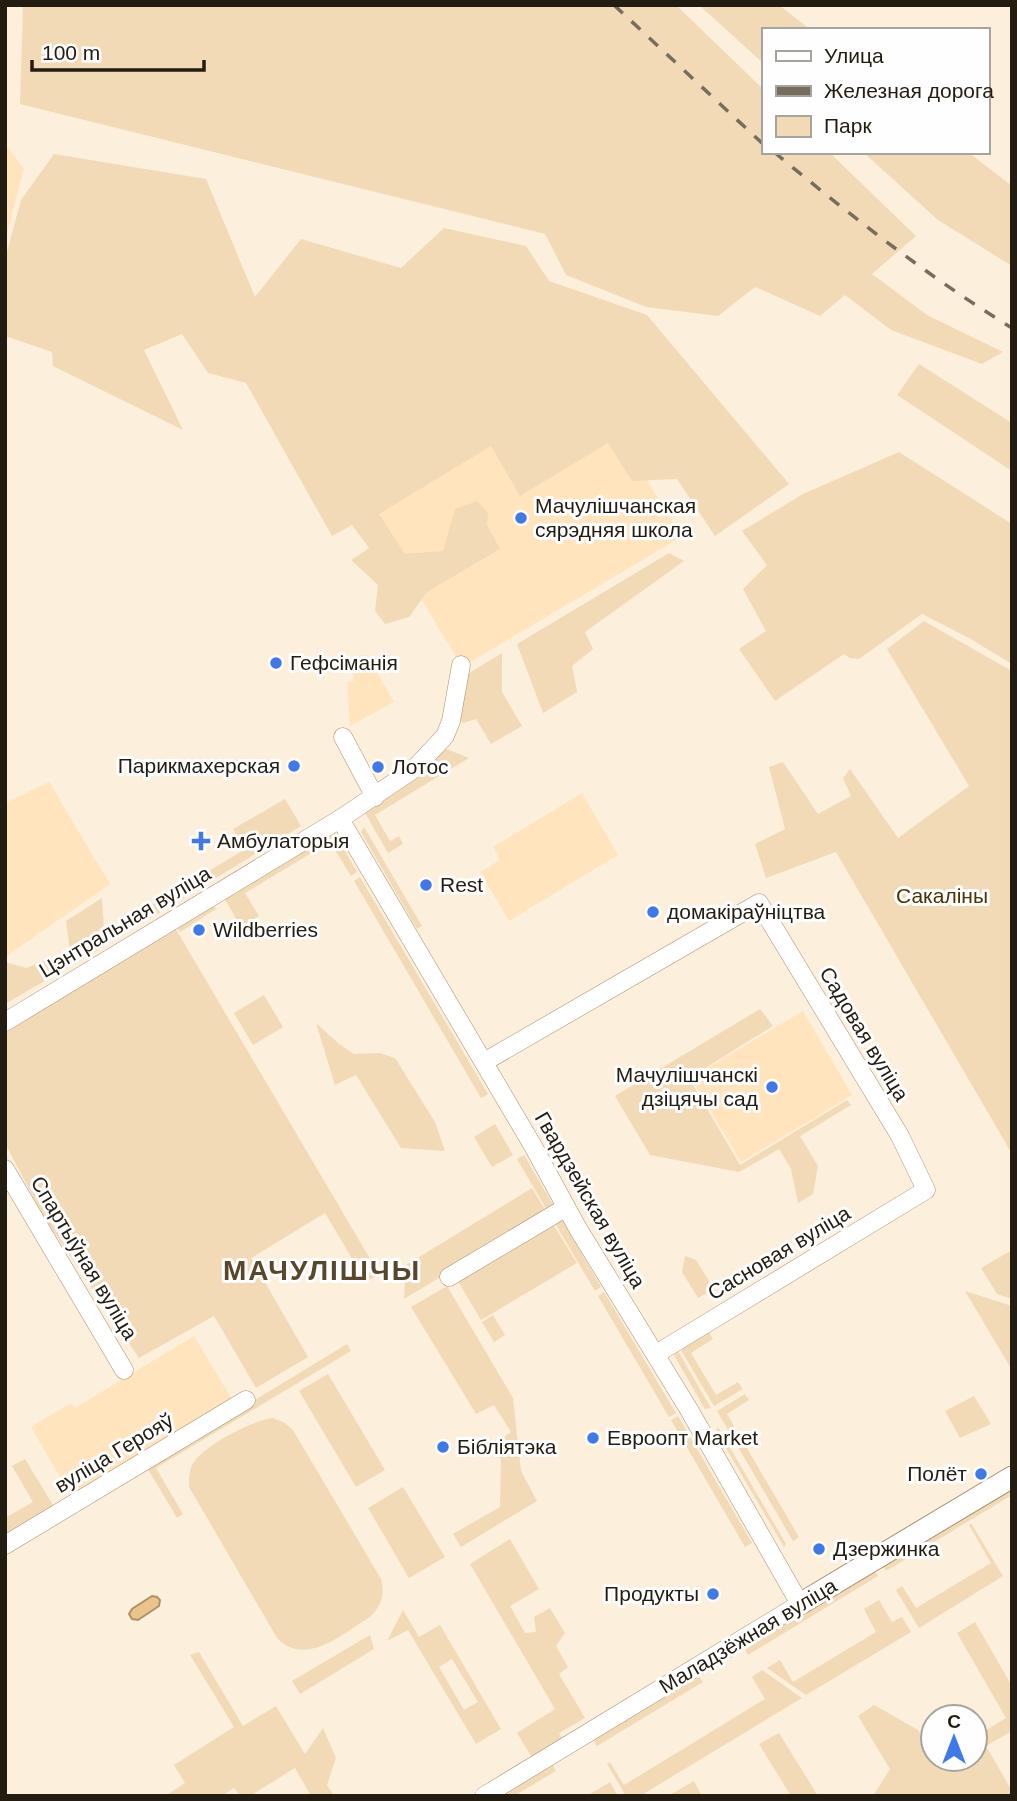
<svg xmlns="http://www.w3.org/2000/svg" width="1017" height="1801" font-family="Helvetica,sans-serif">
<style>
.built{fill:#ffe4be}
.green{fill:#f2dab7;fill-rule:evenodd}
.water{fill:#ebc48b;stroke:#af9266;stroke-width:2}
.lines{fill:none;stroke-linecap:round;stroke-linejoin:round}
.minor-casing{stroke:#a49072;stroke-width:19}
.major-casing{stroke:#a49072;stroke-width:23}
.minor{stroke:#fff;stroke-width:18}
.major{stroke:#fff;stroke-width:21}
.rail{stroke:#766d5e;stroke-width:3.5;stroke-dasharray:12 12;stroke-linecap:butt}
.poi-dot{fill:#3f78e8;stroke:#fefefe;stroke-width:2.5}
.labels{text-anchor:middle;stroke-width:6;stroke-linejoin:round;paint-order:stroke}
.poi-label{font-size:21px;fill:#231c10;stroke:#fefefe;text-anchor:start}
.park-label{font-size:21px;fill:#4b3202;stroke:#fefefe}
.street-label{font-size:21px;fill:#231c10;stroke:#fefefe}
.district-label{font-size:28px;font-weight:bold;letter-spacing:2px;fill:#59472c;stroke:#fefefe}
</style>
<rect width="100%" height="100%" fill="#fcefdc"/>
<g class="built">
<path d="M5,143l19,26 -19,71z"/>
<path d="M581,369l100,168 -219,130 -101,-168z"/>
<path d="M367,655l27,47 -44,24 -3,-44 7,-1 -1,-12h-7l-1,-11z"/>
<path d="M49,782l61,102 -105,73v-154z"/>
<path d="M582,793l36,62 -109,66 -29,-49 20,-12 -7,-13z"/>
<path d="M803,1011l49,84 -111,67 -50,-84z"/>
<path d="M194,1336l39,65 -160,98 -42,-72 40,-24 4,5z"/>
</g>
<g class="green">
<path d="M23,5h653l87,84v63h66l87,84 -44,38 55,41 76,37 -21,12 -91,-34 -46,-35 -25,21 -65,-29 -37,29 -72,-9 -80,-32 -21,-41 -525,-130z"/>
<path d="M699,5h80l32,25h-48v33z"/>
<path d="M863,152h105l44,34v80l-74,-46z"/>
<path d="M54,154l152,25 49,118 46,-58 100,29 43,-40 82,18 23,35 98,34 142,169 -74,52 -38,-57 -45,2 -24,-38 -88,53 -29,-50 -112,68 26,40 38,-3 12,-42 22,-8 12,13 -3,9 14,26 -73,43 -18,25 -24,7 -10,-13 3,-26 -27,-25 18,-12 -17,-23 -20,11 -86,-153 -38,-10 -26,-39 -38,16 39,80 -130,-64 -1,-14 -47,-16v-77l16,-59z"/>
<path d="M919,364l93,59v48l-115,-76z"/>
<path d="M899,452l113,72v140l-43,-26 -47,-24 -63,45 -9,-1 -6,-4 -69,47 -36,-52 27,-18 -23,-42 24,-24 -25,-34 61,-37z"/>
<path d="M669,553l15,8 -99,71 8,17 -21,17 5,26 -34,21 -26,-69z"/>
<path d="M924,621l88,50v483l-176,-302 -70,26 -11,-34 30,-15 -16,-62 14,-5 35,52 33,-18 -8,-18 7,-9 48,69 71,-52 -82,-137z"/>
<path d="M502,653v39l20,34 -31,18 -15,-25 -13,4 -5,-6 8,-42z"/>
<path d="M444,748l25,10 -94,57 15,26 9,-5 4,8 -15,9 -24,-42z"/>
<path d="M285,799l16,27 -163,100 -6,-9 112,-67 -11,-21z"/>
<path d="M364,827l58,99 -5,3 -56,-97z"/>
<path d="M333,830l24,42 -6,4 -21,-34 -85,51 14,23 -18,11 -18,-31z"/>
<path d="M360,877l128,217 -7,4 -127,-217z"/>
<path d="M102,898l3,48 -100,58v-42l21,6 44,-17 -4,-30z"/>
<path d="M211,902l5,7 -36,23 -4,-7z"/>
<path d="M174,926l205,348 -13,8 -41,-69 -74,45 57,99 -52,31 -42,-72 -75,42 -96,-142 -38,-73v-114z"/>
<path d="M264,995l19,32 -30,18 -19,-32z"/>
<path d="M760,1009l13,17 -84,52 51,87 107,-65 4,5 -51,31 18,30 -5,28 -15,9 -7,-34 -12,-20 -40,23 -89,-17 -35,-59z"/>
<path d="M316,1023l22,20 16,11 26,-1 15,5 40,64 10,29 -44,-3 -45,-73 -21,10z"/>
<path d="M495,1124l18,31 -21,12 -18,-30z"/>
<path d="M524,1155l31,53 -7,4 -31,-53z"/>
<path d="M532,1188l15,25 -143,86 2,-34z"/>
<path d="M560,1216l41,71 -6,4 -42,-71z"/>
<path d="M551,1221l26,42 -96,57 -25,-42z"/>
<path d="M1012,1250v49l-15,-5 -16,-26z"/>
<path d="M685,1256l11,4 18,29 -16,9 -16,-26z"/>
<path d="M447,1286l66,112 8,73 16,30 -76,46 -8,-13 47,-27 1,-47 -8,-15 18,-13 -17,-27 -18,9 -65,-107z"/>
<path d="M965,1291l47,15v64z"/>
<path d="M604,1292l72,121 -7,4 -71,-121z"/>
<path d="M493,1315l12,20 -11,7 -12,-20z"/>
<path d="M706,1327l7,12 -22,14 25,42 22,-13 5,7 -29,17 -36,-61z"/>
<path d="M347,1344l4,7 -195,117 27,46 -6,4 -31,-52z"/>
<path d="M675,1346l36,62 -6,1 -34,-59z"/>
<path d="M328,1374l57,96 -29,17 -57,-96z"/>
<path d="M745,1394l4,6 -22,14 72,123 -6,4 -76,-130z"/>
<path d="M974,1396l17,28 -31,14 -15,-27z"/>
<path d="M678,1416l74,127 -7,4 -74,-127z"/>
<path d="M273,1418l12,5 8,7 88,149c4,15 1,26 -11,38 -27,16 -64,51 -93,21l-88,-151c0,-8 0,-15 3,-22 10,-19 61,-45 81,-47z"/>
<path d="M718,1427l68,117 -2,3 -68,-116z"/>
<path d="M25,1459l31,51 -51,30v-22l28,-16 -21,-36z"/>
<path d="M1012,1481v14l-126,76 -7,-10z"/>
<path d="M403,1487l42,70 -36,21 -41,-70z"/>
<path d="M971,1523l32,53 -84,52 -23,-38 6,-4 14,22 75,-45 -22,-38z"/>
<path d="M510,1539l29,50 -29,17 15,27 11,-1 -2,-15 16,-9 15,25 -9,13 12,21 -9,7 26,44 -26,15 5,10 -30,18 -17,-28 38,-24 -85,-145z"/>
<path d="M871,1566l7,10 -130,79 -6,-11z"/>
<path d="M879,1600l13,22 10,-5 9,15 -105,63 -39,-27 13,-8 13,22 83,-50 -12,-23z"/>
<path d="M403,1610l16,27 21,-12 61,104 -25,15 -68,-114 -21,11zM452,1659l26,43 -14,8 -25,-43z"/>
<path d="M975,1622l37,64v45l-26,15 26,45v5h-139l17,-27 -32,-53 16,-11 44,25 17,30 40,-1v-22l31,-19 -49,-85z"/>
<path d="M370,1635l4,14 -74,45 -8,-13z"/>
<path d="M199,1652l44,74 33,-20 29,48 18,-26 13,30 -9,27 7,11h-23l-16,-28 -45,28h-10l-6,-8 -12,8h-57l20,-13 -11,-18 60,-38 -44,-72z"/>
<path d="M762,1670l40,28 -162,98h-14l-19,-32 3,-2 14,23 141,-86 -13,-22z"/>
<path d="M697,1673l6,9 -106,64 -6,-11z"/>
<path d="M779,1733l39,63h-27l-32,-52z"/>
<path d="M550,1760l6,11 -42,25h-23z"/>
<path d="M694,1781l8,15h-34z"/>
<path d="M610,1782l8,14h-31z"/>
</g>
<path class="water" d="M152,1596l5,1 3,3 -1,6 -21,14 -6,-1 -3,-5 3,-5z"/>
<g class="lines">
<g class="minor-casing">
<g id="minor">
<path d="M343,737l32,60"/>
<path d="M340,819l193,327 44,81 111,181 112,196 -316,192"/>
<path d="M5,1022l335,-203 74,-50 31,-33 6,-15 10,-56"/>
<path d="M484,1062l275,-159 141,233 26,54 -270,164"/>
<path d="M5,1169l119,201"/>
<path d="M449,1277l116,-69"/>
<path d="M5,1545l241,-145"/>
</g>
</g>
<g class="major-casing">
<path id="major" d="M800,1604l212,-127"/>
</g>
<use href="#minor" class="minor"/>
<use href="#major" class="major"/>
<g class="rail">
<path d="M614,5l149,139"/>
<path d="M774,152c76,63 153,124 238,176"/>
</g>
</g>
<g class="poi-dot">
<circle cx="521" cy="518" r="7"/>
<circle cx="276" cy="663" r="7"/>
<circle cx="294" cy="766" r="7"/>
<circle cx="378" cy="767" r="7"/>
<path d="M197.5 830.5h7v7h7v7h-7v7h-7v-7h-7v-7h7z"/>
<circle cx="426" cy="885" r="7"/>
<circle cx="653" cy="912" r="7"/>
<circle cx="199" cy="930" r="7"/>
<circle cx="772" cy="1087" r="7"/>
<circle cx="593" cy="1438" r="7"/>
<circle cx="443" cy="1447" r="7"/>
<circle cx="981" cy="1474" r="7"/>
<circle cx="819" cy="1549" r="7"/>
<circle cx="713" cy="1594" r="7"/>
</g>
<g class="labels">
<g class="poi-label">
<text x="535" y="513">Мачулішчанская<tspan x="535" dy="24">сярэдняя школа</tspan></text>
<text x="290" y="670">Гефсіманія</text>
<text x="280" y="773" text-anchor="end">Парикмахерская</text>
<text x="392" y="774">Лотос</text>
<text x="217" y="848">Амбулаторыя</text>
<text x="440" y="892">Rest</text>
<text x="667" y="919">домакіраўніцтва</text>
<text x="213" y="937">Wildberries</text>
<text x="758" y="1082" text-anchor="end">Мачулішчанскі<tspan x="758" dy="24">дзіцячы сад</tspan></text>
<text x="607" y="1445">Евроопт Market</text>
<text x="457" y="1454">Бібліятэка</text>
<text x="967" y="1481" text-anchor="end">Полёт</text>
<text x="833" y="1556">Дзержинка</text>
<text x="699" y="1601" text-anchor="end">Продукты</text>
</g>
<g class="park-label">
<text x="942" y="903">Сакаліны</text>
</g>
<g class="street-label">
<text transform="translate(125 922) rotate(-31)" y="7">Цэнтральная вуліца</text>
<text transform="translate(864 1034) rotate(59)" y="7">Садовая вуліца</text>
<text transform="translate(590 1200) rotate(60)" y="7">Гвардзейская вуліца</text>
<text transform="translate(779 1253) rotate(-31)" y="7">Сасновая вуліца</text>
<text transform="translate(84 1258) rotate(59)" y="7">Спартыўная вуліца</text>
<text transform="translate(114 1453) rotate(-31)" y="7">вуліца Герояў</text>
<text transform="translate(748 1636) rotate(-31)" y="7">Маладзёжная вуліца</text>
</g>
<g class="district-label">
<text x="322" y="1280">МАЧУЛІШЧЫ</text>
</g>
</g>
<rect width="1017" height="1801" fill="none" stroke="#231c10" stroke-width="14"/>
<rect x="762" y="28" width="228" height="126" fill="#fefefe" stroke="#a6a49f" stroke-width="2"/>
<rect x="776" y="51" width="35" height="10" fill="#ffffff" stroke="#a6a49f" stroke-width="2"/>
<text x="824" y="63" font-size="21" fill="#231c10">Улица</text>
<rect x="776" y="86" width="35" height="10" fill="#766d5e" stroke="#a6a49f" stroke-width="2"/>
<text x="824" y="98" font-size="21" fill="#231c10">Железная дорога</text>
<rect x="776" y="116" width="35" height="21" fill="#f2dab7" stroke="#a6a49f" stroke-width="2"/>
<text x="824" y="133" font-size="21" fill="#231c10">Парк</text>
<g transform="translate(954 1738)"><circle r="33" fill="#fefefe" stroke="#a6a49f" stroke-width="2"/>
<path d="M0-5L12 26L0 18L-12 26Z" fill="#3f78e8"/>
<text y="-10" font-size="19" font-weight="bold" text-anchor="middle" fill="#231c10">С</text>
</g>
<path d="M32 60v10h172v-10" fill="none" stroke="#231c10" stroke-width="3.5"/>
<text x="42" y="60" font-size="21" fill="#231c10" stroke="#fefefe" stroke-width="5" paint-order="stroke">100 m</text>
</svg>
